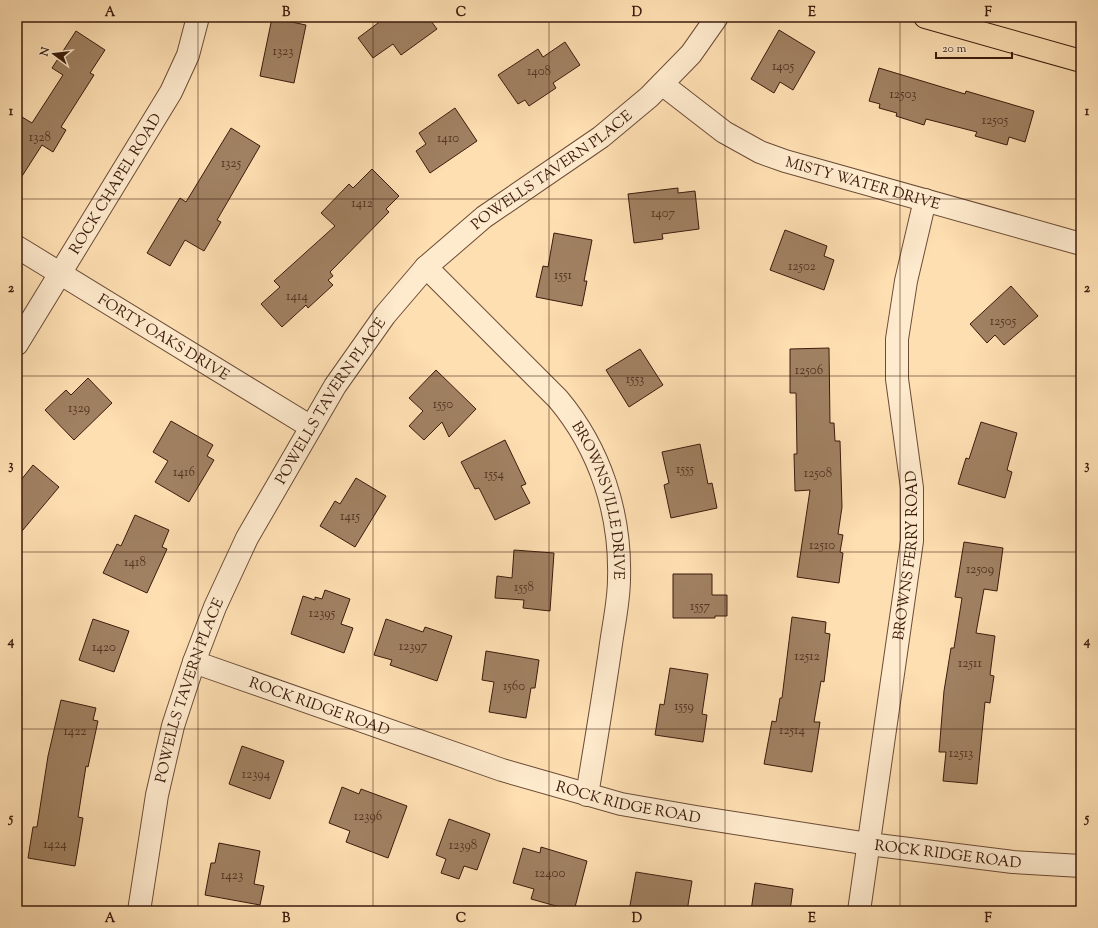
<svg xmlns="http://www.w3.org/2000/svg" width="1098" height="928" font-family="'Sorts Mill Goudy',serif">
<style>
.building{fill:#a08162;stroke:#3b1b0c}
.lines{fill:none;stroke-linecap:round;stroke-linejoin:round}
.minor-casing{stroke:#6c4c36;stroke-width:24}
.major-casing{stroke:#3b1b0c;stroke-width:24}
.minor{stroke:#feeacd;stroke-width:22}
.major{stroke:#fedfb2;stroke-width:22}
.grid{fill:none;stroke:#3b1b0c;stroke-width:1;stroke-opacity:0.55}
.labels{text-anchor:middle;stroke-width:4;stroke-linejoin:round;paint-order:stroke}
.number-label{font-size:13px;fill:#543422}
.street-label{font-size:15px;fill:#3b1b0c;stroke:#feeacd}
.neatline{fill:none;stroke:#3b1b0c;stroke-width:1.5}
.grid-label{font-size:13px;text-anchor:middle;font-weight:bold;fill:#3b1b0c}
</style>
<rect width="100%" height="100%" fill="#fedfb2"/>
<filter id="stains"><feTurbulence type="fractalNoise" baseFrequency=".005" numOctaves="4"/><feColorMatrix values="0 0 0 0 .2 0 0 0 0 .09 0 0 0 0 .02 0 0 0 .5 -.17"/></filter>
<radialGradient id="worn" r=".72"><stop offset=".6" stop-color="#630" stop-opacity="0"/><stop offset="1" stop-color="#630" stop-opacity=".3"/></radialGradient>
<g class="building">
<path d="M386,17h42l9,12 -36,26 -8,-11 -20,14 -15,-20z"/>
<path d="M272,18l34,7 -12,58 -34,-7z"/>
<path d="M779,30l36,22 -22,38 -13,-8 -6,11 -23,-14z"/>
<path d="M76,31l29,19 -15,23 4,2 -33,52 5,3 -13,22 -11,-7 -25,39v-70l15,9 31,-48 -11,-7z"/>
<path d="M565,42l15,23 -27,18 3,5 -27,18 -4,-6 -7,4 -20,-29 40,-26 5,8z"/>
<path d="M879,68l86,26 1,-3 68,20 -9,31 -16,-5 -2,8 -32,-9 2,-4 -51,-13 -2,6 -28,-9 1,-3 -18,-5 1,-4 -11,-3z"/>
<path d="M455,108l22,33 -47,32 -14,-22 10,-7 -7,-11z"/>
<path d="M231,128l29,18 -43,74 4,2 -17,29 -19,-11 -15,26 -23,-13 33,-55 6,4z"/>
<path d="M372,169l27,27 -13,13 3,3 -59,60 3,4 -5,4 5,5 -25,23 -2,-3 -24,22 -21,-23 19,-17 -6,-6 61,-55 -14,-13 28,-29 4,4z"/>
<path d="M678,188v5l17,-2 4,38 -37,5 1,5 -29,4 -6,-49z"/>
<path d="M785,230l42,16 -3,10 10,4 -10,30 -54,-20z"/>
<path d="M554,233l38,7 -8,41h3l-5,25 -46,-9 7,-31 5,1z"/>
<path d="M1011,286l27,30 -34,29 -9,-10 -8,8 -17,-19z"/>
<path d="M829,348l1,75h4l1,18h5l2,66 -4,27 5,1 -3,17 3,1 -4,30 -42,-6 13,-87 -15,1 -1,-37h3l-1,-61h-6v-44z"/>
<path d="M640,349l23,36 -34,22 -23,-37z"/>
<path d="M436,370l40,39 -27,28 -7,-15 -18,18 -15,-14 14,-15 -14,-13z"/>
<path d="M88,378l24,25 -38,37 -29,-30 21,-20 5,5z"/>
<path d="M171,421l42,24 -6,11 7,4 -25,42 -34,-20 13,-21 -15,-9z"/>
<path d="M981,422l36,11 -10,37 5,2 -7,26 -47,-14 8,-26 3,1z"/>
<path d="M505,440l21,44 -5,2 9,17 -35,17 -16,-32 -4,1 -14,-27z"/>
<path d="M700,444l8,40 4,-1 5,25 -46,10 -7,-33 5,-2 -7,-31z"/>
<path d="M33,465l26,22 -42,50v-52z"/>
<path d="M356,478l30,18 -31,51 -35,-21 15,-25 5,3z"/>
<path d="M135,515l34,15 -7,17 5,2 -20,44 -44,-20 14,-29 4,2z"/>
<path d="M964,542l39,6 -6,43 -13,-2 -8,44 19,3 -5,39 4,1 -4,27 -5,-1 -8,82 -34,-3 3,-29h-7l5,-61 7,-43h3l8,-50 -7,-1z"/>
<path d="M514,550l40,3 -4,58 -27,-3 1,-8 -29,-2 2,-22 15,2z"/>
<path d="M673,574h39v21h15v21h-12v2h-42z"/>
<path d="M325,590l25,9 -9,25 12,4 -9,25 -53,-19 12,-38 12,4v-3l7,2z"/>
<path d="M792,617l34,5 -1,11 5,1 -6,48 -3,-1 -7,41h6l-8,50 -48,-8 8,-43 4,1 4,-24h2z"/>
<path d="M93,619l36,12 -15,41 -35,-12z"/>
<path d="M386,619l37,13 2,-5 27,9 -15,45 -47,-16 2,-5 -18,-5z"/>
<path d="M486,651l53,9 -4,28h-4l-5,30 -37,-6 5,-30 -12,-2z"/>
<path d="M670,668l38,6 -6,40 5,1 -4,27 -48,-7 5,-31 4,1z"/>
<path d="M61,700l35,8 -3,12 5,1 -10,46 -2,-1 -8,51 5,1 -8,48 -47,-8 5,-31h4l11,-71z"/>
<path d="M242,746l42,15 -14,38 -41,-15z"/>
<path d="M342,787l17,7 2,-5 46,17 -19,52 -42,-16 4,-11 -21,-8z"/>
<path d="M449,819l41,15 -13,36 -13,-4 -5,13 -18,-6 5,-14 -10,-4z"/>
<path d="M219,843l41,8 -6,33 10,2 -4,19 -55,-10 6,-32h4z"/>
<path d="M541,847l46,14 -13,50 -43,-12 3,-10 -21,-6 10,-35 17,5z"/>
<path d="M636,872l56,9 -5,30h-58z"/>
<path d="M755,883l38,6 -3,22h-39z"/>
</g>
<g class="lines">
<g class="minor-casing">
<g id="minor">
<path id="s1" d="M662,84l62,48 36,20 25,9 296,83"/>
<path id="s2" d="M17,247l294,180"/>
<path id="s3" d="M426,267l132,132c42,50 63,114 61,180 0,23 -6,48 -9,72 -7,48 -15,96 -23,144"/>
<path id="s4" d="M17,344l154,-252 17,-37 10,-38"/>
<path id="s5" d="M194,662l308,108 119,34 75,13 173,27 144,18 68,4"/>
<path id="s6" d="M139,911l18,-116 16,-69 21,-64 21,-55 32,-69 88,-152 50,-71 41,-48 58,-50 117,-80 48,-40 42,-43 26,-37"/>
<path id="s7" d="M859,911l53,-370v-53l-15,-109v-40l9,-58 19,-81"/>
</g>
</g>
<g class="major-casing">
<path id="major" d="M925,17l156,44"/>
</g>
<use href="#minor" class="minor"/>
<use href="#major" class="major"/>
</g>
<path class="grid" d="M198,17v894M373,17v894M549,17v894M725,17v894M900,17v894M17,199h1064M17,376h1064M17,552h1064M17,729h1064"/>
<g class="labels">
<g class="number-label">
<text x="283" y="55">1323</text>
<text x="783" y="70">1405</text>
<text x="539" y="75">1408</text>
<text x="903" y="98">12503</text>
<text x="995" y="124">12505</text>
<text x="40" y="141">1328</text>
<text x="448" y="142">1410</text>
<text x="231" y="167">1325</text>
<text x="362" y="207">1412</text>
<text x="663" y="217">1407</text>
<text x="802" y="270">12502</text>
<text x="563" y="279">1551</text>
<text x="297" y="300">1414</text>
<text x="1003" y="325">12505</text>
<text x="809" y="374">12506</text>
<text x="635" y="383">1553</text>
<text x="443" y="408">1550</text>
<text x="79" y="412">1329</text>
<text x="685" y="473">1555</text>
<text x="184" y="476">1416</text>
<text x="818" y="477">12508</text>
<text x="494" y="478">1554</text>
<text x="350" y="520">1415</text>
<text x="822" y="549">12510</text>
<text x="135" y="566">1418</text>
<text x="980" y="573">12509</text>
<text x="524" y="591">1558</text>
<text x="700" y="610">1557</text>
<text x="322" y="617">12395</text>
<text x="413" y="650">12397</text>
<text x="104" y="651">1420</text>
<text x="807" y="660">12512</text>
<text x="970" y="667">12511</text>
<text x="514" y="690">1560</text>
<text x="684" y="710">1559</text>
<text x="792" y="734">12514</text>
<text x="75" y="735">1422</text>
<text x="961" y="757">12513</text>
<text x="256" y="778">12394</text>
<text x="368" y="820">12396</text>
<text x="55" y="848">1424</text>
<text x="463" y="849">12398</text>
<text x="550" y="877">12400</text>
<text x="232" y="879">1423</text>
</g>
<g class="street-label">
<text dy="5" stroke="none"><textPath href="#s6" startOffset="875">POWELLS TAVERN PLACE</textPath></text>
<text dy="5" stroke="none"><textPath href="#s4" startOffset="188">ROCK CHAPEL ROAD</textPath></text>
<text dy="5" stroke="none"><textPath href="#s1" startOffset="227">MISTY WATER DRIVE</textPath></text>
<text dy="5" stroke="none"><textPath href="#s2" startOffset="172">FORTY OAKS DRIVE</textPath></text>
<text dy="5" stroke="none"><textPath href="#s6" startOffset="551">POWELLS TAVERN PLACE</textPath></text>
<text dy="5" stroke="none"><textPath href="#s3" startOffset="299">BROWNSVILLE DRIVE</textPath></text>
<text dy="5" stroke="none"><textPath href="#s7" startOffset="359">BROWNS FERRY ROAD</textPath></text>
<text dy="5" stroke="none"><textPath href="#s6" startOffset="227">POWELLS TAVERN PLACE</textPath></text>
<text dy="5" stroke="none"><textPath href="#s5" startOffset="133">ROCK RIDGE ROAD</textPath></text>
<text dy="5" stroke="none"><textPath href="#s5" startOffset="457">ROCK RIDGE ROAD</textPath></text>
<text dy="5" stroke="none"><textPath href="#s5" startOffset="781">ROCK RIDGE ROAD</textPath></text>
</g>
</g>
<rect width="1098" height="928" fill="none" stroke="#fedfb2" stroke-width="44"/>
<g transform="translate(54 54) rotate(285)" stroke="#feeacd" stroke-width="3" paint-order="stroke">
<path d="M0-3L7 15L0 10L-7 15Z" fill="#3b1b0c"/>
<text y="-6" font-size="11" font-weight="bold" text-anchor="middle" fill="#3b1b0c">N</text>
</g>
<path d="M936 52v6h76v-6" fill="none" stroke="#3b1b0c" stroke-width="2"/>
<text x="942" y="52" font-size="12" fill="#3b1b0c" stroke="#feeacd" stroke-width="3" paint-order="stroke">20 m</text>
<rect x="22" y="22" width="1054" height="884" class="neatline"/>
<g class="grid-label">
<text x="110" y="16">A</text>
<text x="286" y="16">B</text>
<text x="461" y="16">C</text>
<text x="637" y="16">D</text>
<text x="812" y="16">E</text>
<text x="988" y="16">F</text>
<text x="11" y="115">1</text>
<text x="1087" y="115">1</text>
<text x="11" y="292">2</text>
<text x="1087" y="292">2</text>
<text x="11" y="469">3</text>
<text x="1087" y="469">3</text>
<text x="11" y="645">4</text>
<text x="1087" y="645">4</text>
<text x="11" y="822">5</text>
<text x="1087" y="822">5</text>
<text x="110" y="922">A</text>
<text x="286" y="922">B</text>
<text x="461" y="922">C</text>
<text x="637" y="922">D</text>
<text x="812" y="922">E</text>
<text x="988" y="922">F</text>
</g>
<rect width="100%" height="100%" filter="url(#stains)"/>
<rect width="100%" height="100%" fill="url(#worn)"/>
</svg>
